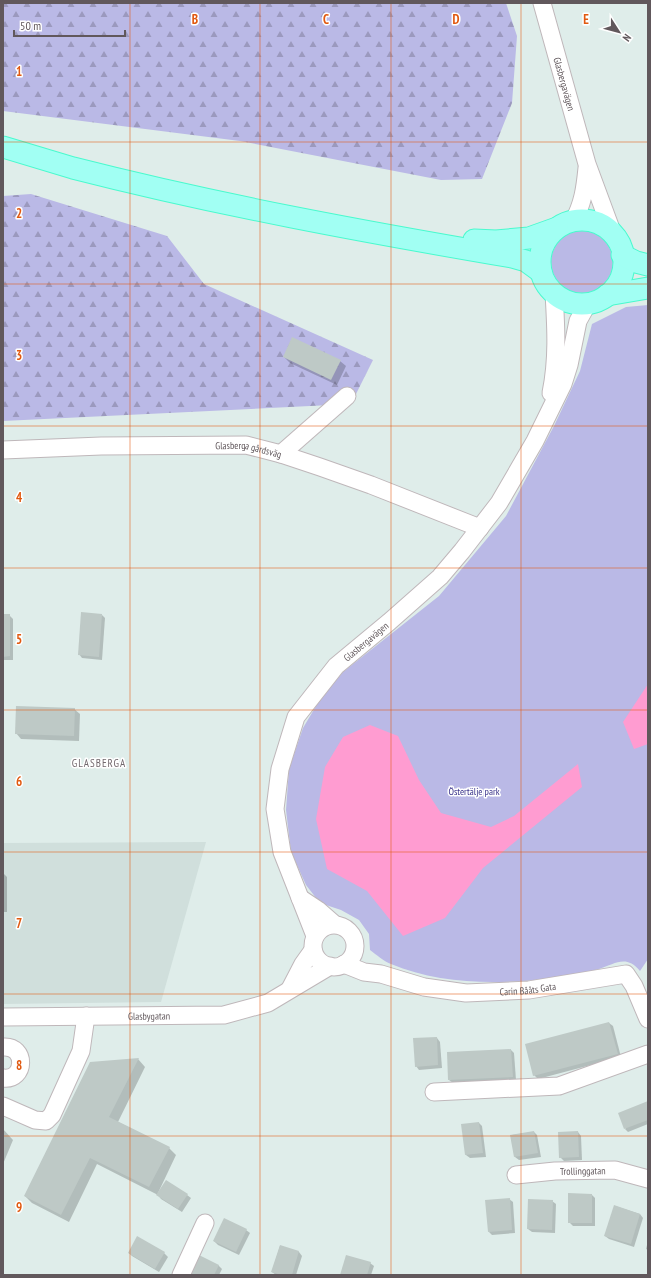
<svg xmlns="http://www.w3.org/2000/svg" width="651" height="1278" font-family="'PT Sans Narrow',sans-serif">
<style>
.education{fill:#d0dfdc}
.green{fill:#bab9e6}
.forest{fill:url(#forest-firs)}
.water{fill:#ff9cd1}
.shadow{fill:#0003}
.building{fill:#bec9c6}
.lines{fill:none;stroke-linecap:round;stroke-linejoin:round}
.minor-casing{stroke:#bfb7ba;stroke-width:19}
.major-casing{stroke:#4aface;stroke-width:23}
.minor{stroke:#fff;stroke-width:17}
.major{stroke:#a1fff3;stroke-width:21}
.grid{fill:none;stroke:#e15910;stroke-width:1;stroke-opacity:0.55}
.labels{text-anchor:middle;stroke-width:3;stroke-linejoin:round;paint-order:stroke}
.street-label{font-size:10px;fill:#61585c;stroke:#fff}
.park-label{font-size:10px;fill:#373089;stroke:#fff}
.neighbourhood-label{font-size:11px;letter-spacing:1px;fill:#73696e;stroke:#fff}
.grid-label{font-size:13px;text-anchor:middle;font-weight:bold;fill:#e15910;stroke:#fff;stroke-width:3;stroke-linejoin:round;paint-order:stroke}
</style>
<defs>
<pattern id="forest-firs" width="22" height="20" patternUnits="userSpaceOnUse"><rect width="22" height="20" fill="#bab9e6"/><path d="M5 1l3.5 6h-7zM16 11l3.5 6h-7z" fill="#9b99be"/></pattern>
</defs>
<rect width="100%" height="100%" fill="#dfedea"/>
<path class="education" d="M206,842l-45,160 -158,2v-161z"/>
<g class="green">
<circle cx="582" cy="262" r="31"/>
<path d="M648,305v654l-8,12c-14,-17 -25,-7 -41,-2 -6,2 -12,3 -18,4 -60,12 -133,15 -190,-9 -8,-3 -14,-9 -21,-14l-1,-16 -10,-14 -18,-10 -21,-7 -14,-18 -15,-33 -5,-42 3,-41 14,-41 19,-32 21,-24 96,-76 67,-80 48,-90 26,-55 12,-47 34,-17z"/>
</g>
<g class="forest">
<path d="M3,3h503l11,33 -5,67 -30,76 -41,1 -201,-39 -237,-30z"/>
<path d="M31,194l136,42 37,48 169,76 -22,44 -348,17v-225z"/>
</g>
<g class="water">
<path d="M648,684v60l-14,5 -11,-27z"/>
<path d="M370,725l28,11 21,44 22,33 50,14 23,-11 64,-52 4,23 -99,81 -38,50 -42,18 -36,-45 -40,-22 -11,-50 9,-52 18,-30z"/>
</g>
<g class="shadow">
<path d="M284,357l56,4 6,5 -9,19 -47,-22z"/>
<path d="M3,615h6l4,4v41h-10z"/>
<path d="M102,615l3,3 -3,42 -20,-2 -3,-4z"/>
<path d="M74,709l6,5 -1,27 -58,-2 -5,-6z"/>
<path d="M3,873l4,4v35h-4z"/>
<path d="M609,1023l4,3 8,31 -83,22 -4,-4z"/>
<path d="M437,1038l3,4 2,26 -23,2 -3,-4z"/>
<path d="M511,1050l3,3 2,27 -63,3 -4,-3z"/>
<path d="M138,1059l7,8 -27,55 51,26 7,7 -18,38 29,2 4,3 -9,14 -21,-13 -3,-4 -61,-31 -28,58 -37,-19 -7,-7z"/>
<path d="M648,1102v22l-20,8 -3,-3z"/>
<path d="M479,1123l3,3 4,31 -16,1 -4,-3 -4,-30z"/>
<path d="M3,1129l10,11 -10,24z"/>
<path d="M534,1132l3,3 4,22 -22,3 -4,-3 -3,-22z"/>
<path d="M578,1132l3,4 1,24 -18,1 -4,-4z"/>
<path d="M592,1195l3,3v28h-22l-4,-4z"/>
<path d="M509,1199l4,3 2,31 -23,2 -3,-3z"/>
<path d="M552,1201l4,3 -1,29 -23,-1 -4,-3z"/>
<path d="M615,1206l25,8 3,4 -9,29 -25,-8 -4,-3z"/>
<path d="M246,1230l4,3 -11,22 -21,-10 -4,-4z"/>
<path d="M648,1241v9l-2,-1z"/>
<path d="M280,1246l19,6 3,4 -6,19h-20l-4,-3z"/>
<path d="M129,1253h35l4,4 -9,15 -27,-16z"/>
<path d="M370,1263l4,3 -3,9h-30z"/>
<path d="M218,1265l4,4 -3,6h-29z"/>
</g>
<g class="building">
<path d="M292,337l49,23 -10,20 -48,-23z"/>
<path d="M81,612l21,2 -3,43 -21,-2z"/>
<path d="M3,614h7v42l-7,1z"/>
<path d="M16,706l59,2 -1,28 -59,-2z"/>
<path d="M609,1022l9,32 -85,22 -8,-32z"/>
<path d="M437,1037l1,28 -23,2 -2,-29z"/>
<path d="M511,1049l2,28 -65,3 -1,-28z"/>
<path d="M139,1058l-30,59 61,30 -21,40 -59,-29 -29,57 -37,-19 66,-134z"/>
<path d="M648,1101v19l-24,9 -6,-16z"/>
<path d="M479,1122l4,31 -18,2 -4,-31z"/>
<path d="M534,1131l4,22 -24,4 -4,-22z"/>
<path d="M578,1131l1,26 -20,1 -1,-26z"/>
<path d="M166,1180l22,14 -10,15 -22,-14z"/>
<path d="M568,1193l24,1v29h-24z"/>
<path d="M510,1198l2,32 -24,2 -3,-32z"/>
<path d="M528,1199l25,1 -1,30 -25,-1z"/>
<path d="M614,1205l26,9 -9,30 -27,-8z"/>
<path d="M224,1218l23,11 -11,23 -23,-11z"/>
<path d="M137,1236l28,16 -10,17 -27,-16z"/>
<path d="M280,1245l19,6 -7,24h-11l-10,-3z"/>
<path d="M199,1255l20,10 -5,10h-25z"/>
<path d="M346,1255l25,7 -4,13h-27z"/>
</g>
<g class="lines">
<g class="minor-casing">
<g id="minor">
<path id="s1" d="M542,3l45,161 27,73"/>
<path d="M573,222c10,-18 12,-34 14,-54"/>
<path d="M551,393c7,-34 5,-66 3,-100"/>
<path id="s2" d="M3,450l98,-4 145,-1 35,9 39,13 51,18 109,43"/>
<path d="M281,454l66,-58"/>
<path d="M300,898l18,12 16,14"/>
<circle cx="334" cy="946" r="21"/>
<path id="s3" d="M315,936l-33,-84 -7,-43 5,-40 16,-52 40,-51 53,-44 51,-45 22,-26 37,-48 36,-62 28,-57 6,-19 9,-44 10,-18"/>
<path id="s4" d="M344,964l20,8 17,2 43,13 42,6 63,-3 97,-16 8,12 14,33"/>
<path d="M290,989l13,-25 10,-14"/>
<path id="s5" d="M3,1017l221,-2 44,-12 62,-37"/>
<path d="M3,1047c24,-2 23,34 0,31"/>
<path d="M434,1092l125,-6 89,-32"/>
<path d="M3,1106l32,14 11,1 6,-6 29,-64 5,-35"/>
<path id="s6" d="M516,1175l39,-4 60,-1 33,9"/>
<path d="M181,1275l24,-52"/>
</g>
</g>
<g class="major-casing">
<g id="major">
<path d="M3,147c23,7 46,14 70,21 145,37 292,64 439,89l14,4 15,11"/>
<circle cx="582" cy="262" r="42"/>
<path d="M474,240l22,1 33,-3 28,-10"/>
<path d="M622,255l14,7 12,3"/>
<path d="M607,295l41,-7"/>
</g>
</g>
<use href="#minor" class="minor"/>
<use href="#major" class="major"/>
</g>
<path class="grid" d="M130,3v1272M260,3v1272M391,3v1272M521,3v1272M3,142h645M3,284h645M3,426h645M3,568h645M3,710h645M3,852h645M3,994h645M3,1136h645"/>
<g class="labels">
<g class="street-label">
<text dy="4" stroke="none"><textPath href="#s1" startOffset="84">Glasbergavägen</textPath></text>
<text dy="4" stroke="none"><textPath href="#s2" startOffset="246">Glasberga gårdsväg</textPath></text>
<text dy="4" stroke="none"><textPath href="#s3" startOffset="332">Glasbergavägen</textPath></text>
<text dy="4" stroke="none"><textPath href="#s4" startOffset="188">Carin Bååts Gata</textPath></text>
<text dy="4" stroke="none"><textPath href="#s5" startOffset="146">Glasbygatan</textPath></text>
<text dy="4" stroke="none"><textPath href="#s6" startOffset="67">Trollinggatan</textPath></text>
</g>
<g class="park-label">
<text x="474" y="795">Östertälje park</text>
</g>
<g class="neighbourhood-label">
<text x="99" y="767">GLASBERGA</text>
</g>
</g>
<g class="grid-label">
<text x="195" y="24">B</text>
<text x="326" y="24">C</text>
<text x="456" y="24">D</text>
<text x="586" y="24">E</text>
<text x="19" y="76">1</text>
<text x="19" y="218">2</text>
<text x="19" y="360">3</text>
<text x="19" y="502">4</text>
<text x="19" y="644">5</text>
<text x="19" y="786">6</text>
<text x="19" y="928">7</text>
<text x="19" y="1070">8</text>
<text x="19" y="1212">9</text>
</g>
<rect width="651" height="1278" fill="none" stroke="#61585c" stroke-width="8"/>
<g transform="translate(619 32) rotate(126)" stroke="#ffffff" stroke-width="3" paint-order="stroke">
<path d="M0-3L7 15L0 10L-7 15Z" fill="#61585c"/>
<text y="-6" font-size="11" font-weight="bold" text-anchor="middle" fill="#61585c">N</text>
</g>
<path d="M14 30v6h111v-6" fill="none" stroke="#61585c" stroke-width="2"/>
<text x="20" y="30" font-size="12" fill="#61585c" stroke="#ffffff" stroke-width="3" paint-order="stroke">50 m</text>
</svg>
